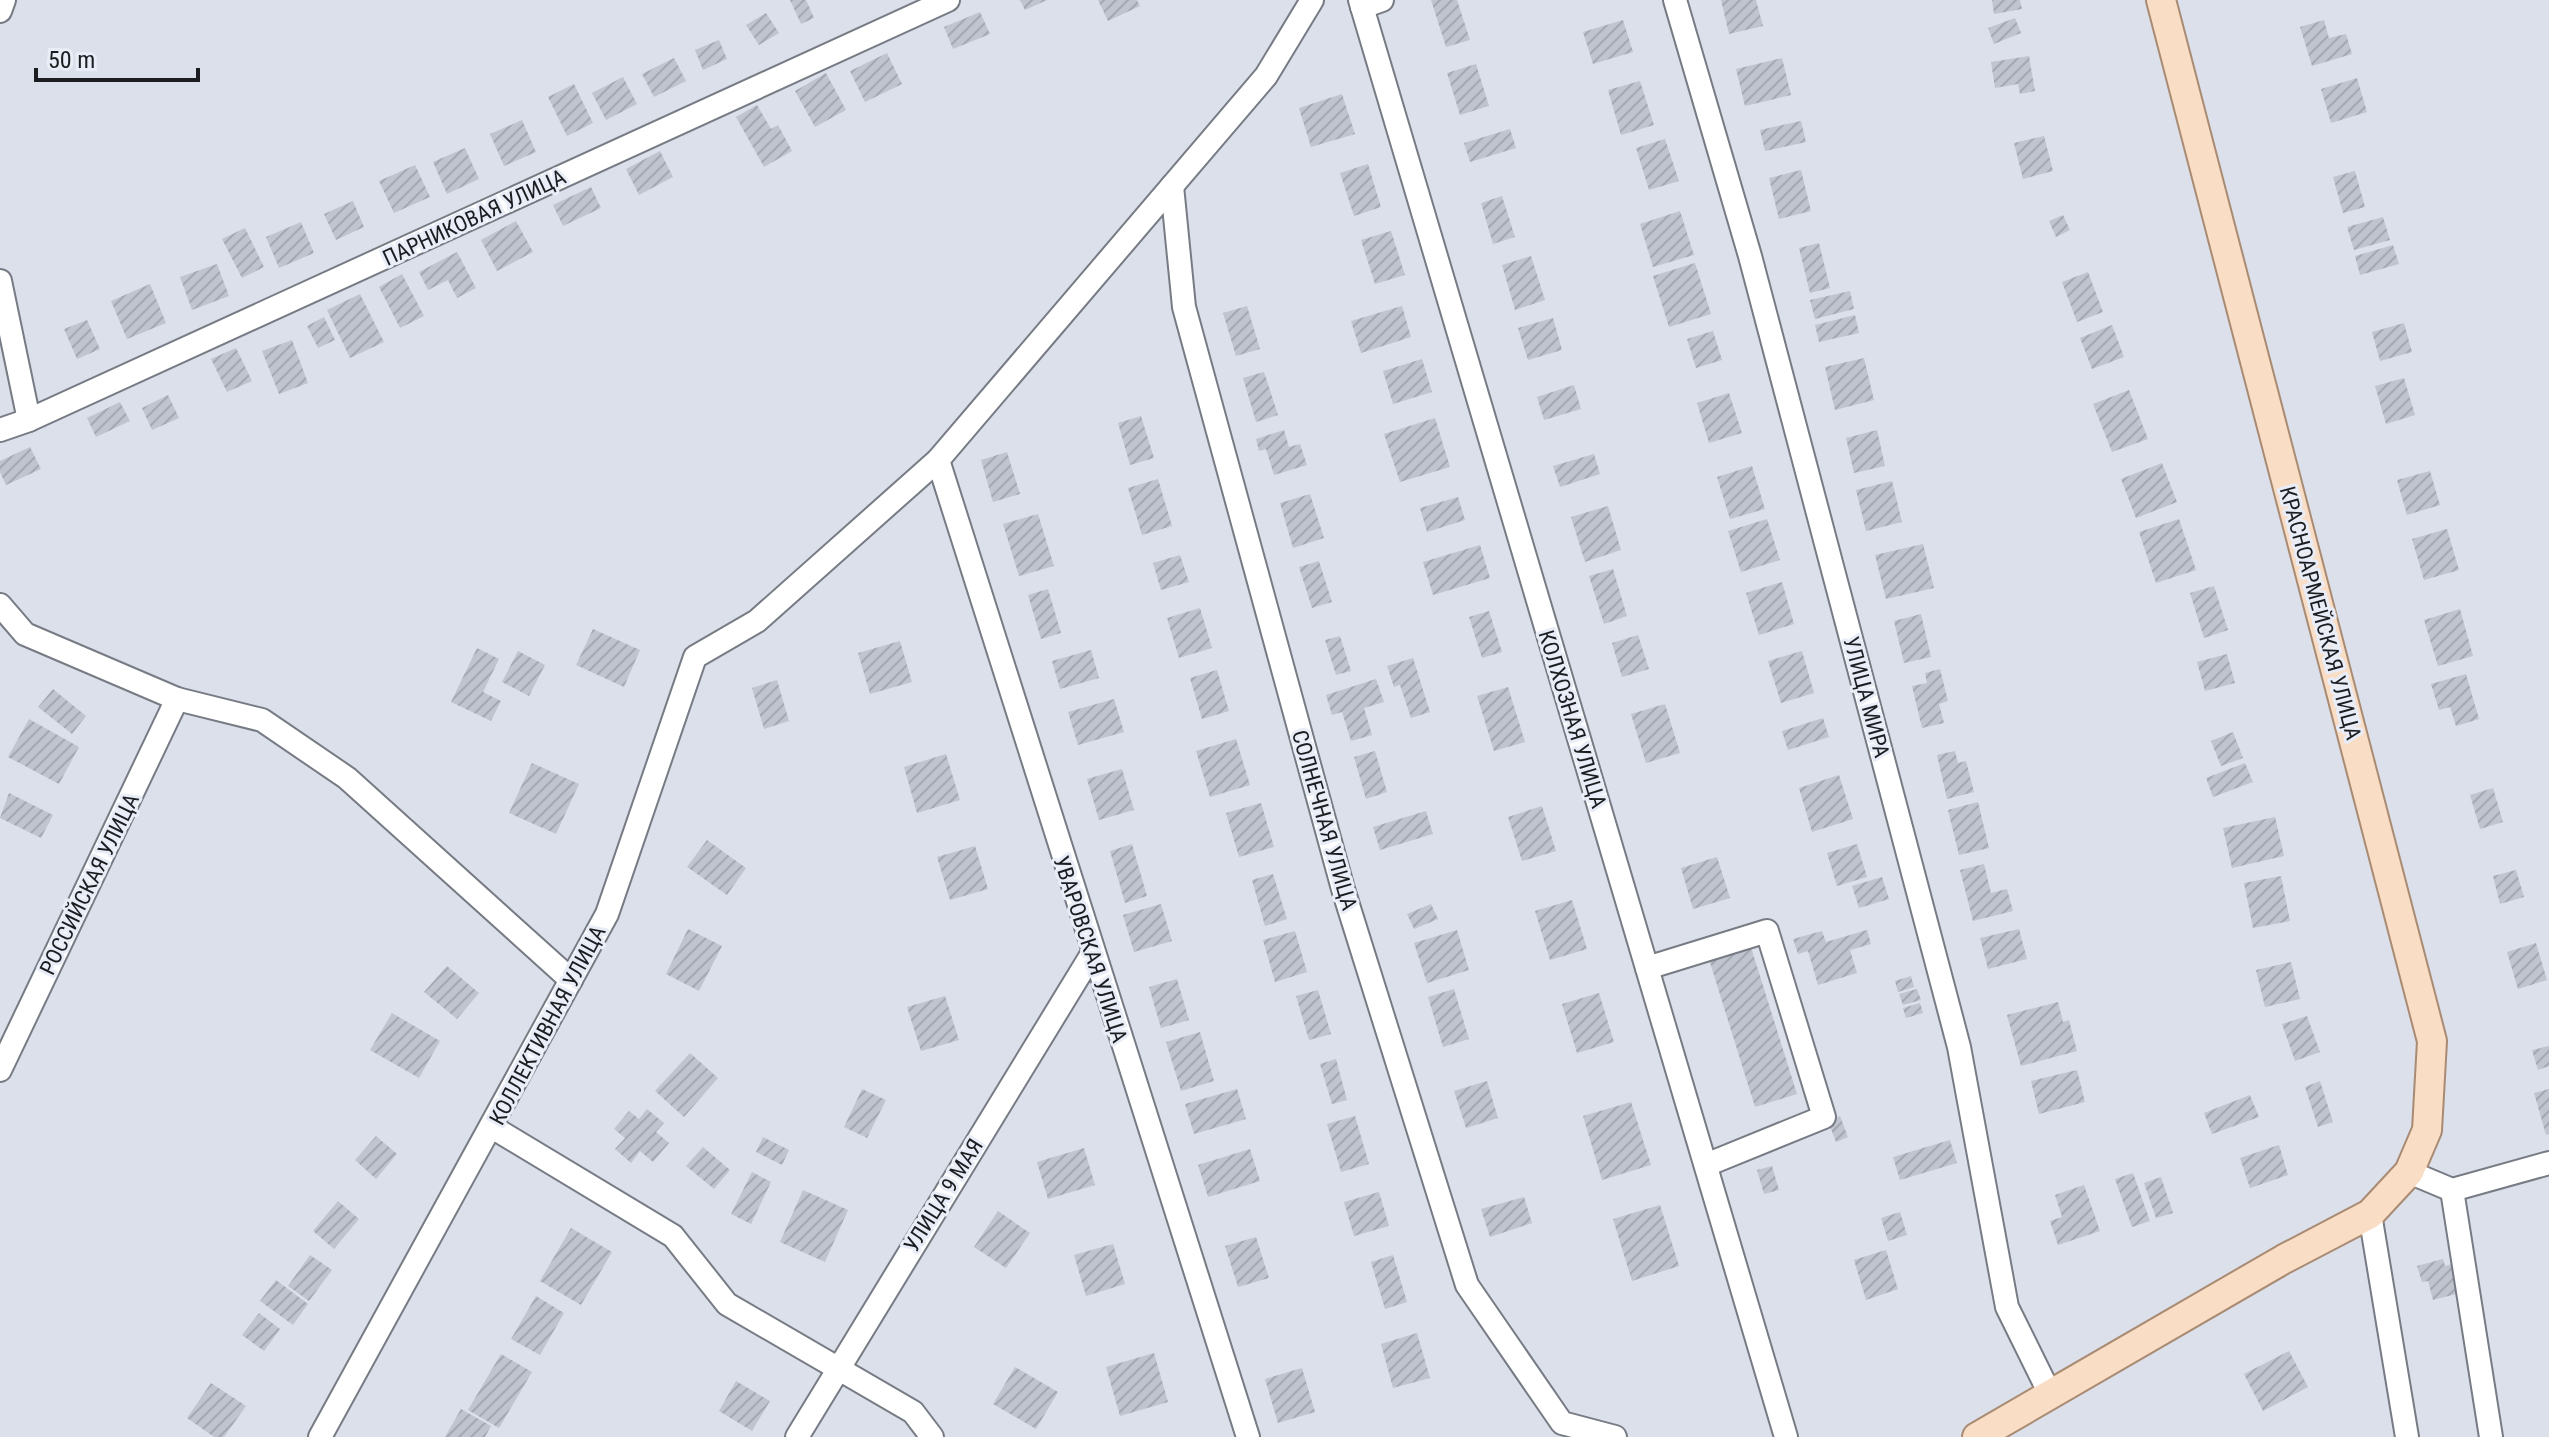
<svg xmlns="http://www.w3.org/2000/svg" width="2549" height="1437" font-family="'Roboto Condensed',sans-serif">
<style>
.building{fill:url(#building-hatch)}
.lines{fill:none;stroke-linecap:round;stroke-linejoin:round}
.minor-casing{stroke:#767b84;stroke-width:26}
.major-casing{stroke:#a98b73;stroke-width:32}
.minor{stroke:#fff;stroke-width:22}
.major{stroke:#faddc5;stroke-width:28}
.labels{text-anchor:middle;stroke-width:6;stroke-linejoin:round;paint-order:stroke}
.street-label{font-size:22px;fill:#1b1d21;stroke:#e8edf7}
</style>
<defs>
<pattern id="building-hatch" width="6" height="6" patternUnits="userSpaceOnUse" patternTransform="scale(2)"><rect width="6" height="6" fill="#bfc4ce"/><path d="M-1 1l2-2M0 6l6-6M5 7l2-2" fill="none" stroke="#a4a8b1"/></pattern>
</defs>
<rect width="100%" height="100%" fill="#dbe0ea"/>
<g class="building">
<path d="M790,0h16l8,18 -13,6z"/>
<path d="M1020,0h27l-22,10z"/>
<path d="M1098,0h39l3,6 -32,15z"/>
<path d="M1431,0h26l13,40 -24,7z"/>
<path d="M1721,0h35l7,26 -34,8z"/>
<path d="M1992,0h28l2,9 -28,5z"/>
<path d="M980,12l10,22 -37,15 -9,-22z"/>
<path d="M766,13l13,20 -20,12 -13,-20z"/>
<path d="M2015,18l6,15 -27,11 -6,-16z"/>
<path d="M1623,20l10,32 -40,12 -10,-32z"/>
<path d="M2324,20l5,18 17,-4 6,20 -40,12 -12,-39z"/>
<path d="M719,40l8,19 -24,11 -8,-20z"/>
<path d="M887,53l15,31 -37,18 -15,-31z"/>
<path d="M2029,56l6,35 -15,3 -2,-10 -23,4 -4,-26z"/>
<path d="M674,58l12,23 -32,16 -12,-23z"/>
<path d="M1782,58l9,37 -46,11 -9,-37z"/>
<path d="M1476,64l13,42 -29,9 -13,-42z"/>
<path d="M826,73l20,37 -31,17 -20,-36z"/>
<path d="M623,77l14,27 -31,16 -14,-27z"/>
<path d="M2357,78l10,34 -36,11 -10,-34z"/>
<path d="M1640,81l14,44 -33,10 -13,-45z"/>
<path d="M574,84l19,39 -26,13 -19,-39z"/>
<path d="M1342,94l13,40 -44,13 -12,-39z"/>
<path d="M757,105l14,24 7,-4 14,26 -28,16 -28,-50z"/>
<path d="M522,120l14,32 -32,14 -14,-32z"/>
<path d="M1801,121l5,21 -41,9 -5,-21z"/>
<path d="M1510,129l6,19 -46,14 -6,-19z"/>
<path d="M2044,136l9,35 -30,8 -9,-36z"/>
<path d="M1665,139l14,42 -30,9 -13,-42z"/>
<path d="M465,148l14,31 -32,15 -14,-32z"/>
<path d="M660,151l13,26 -34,18 -13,-26z"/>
<path d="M1368,164l13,43 -27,9 -14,-43z"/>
<path d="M415,165l15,32 -36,16 -15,-32z"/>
<path d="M1801,170l10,41 -32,8 -10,-41z"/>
<path d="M2355,171l10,36 -22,6 -10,-36z"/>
<path d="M591,187l10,21 -38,18 -10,-21z"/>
<path d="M1502,196l13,41 -22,7 -12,-41z"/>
<path d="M353,201l11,26 -28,13 -12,-26z"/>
<path d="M1680,211l14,44 -41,12 -13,-43z"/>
<path d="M2063,215l7,15 -14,7 -7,-16z"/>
<path d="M2383,217l7,23 -36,10 -7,-23z"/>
<path d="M516,221l17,31 -36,19 -16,-31z"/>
<path d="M301,222l13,31 -35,15 -13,-31z"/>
<path d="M245,228l19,39 -22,11 -20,-39z"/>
<path d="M1391,231l14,44 -30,9 -14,-44z"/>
<path d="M1819,243l11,45 -20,5 -11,-45z"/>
<path d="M2393,245l6,19 -39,11 -5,-19z"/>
<path d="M457,252l19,36 -19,10 -9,-18 -20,10 -9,-18z"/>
<path d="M1531,256l14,44 -30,10 -13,-45z"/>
<path d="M1695,263l16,51 -42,13 -16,-51z"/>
<path d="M217,264l12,32 -37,14 -12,-33z"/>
<path d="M2088,272l15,40 -26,10 -15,-40z"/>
<path d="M402,274l22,42 -24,12 -21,-41z"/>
<path d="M150,284l16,39 -39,16 -16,-38z"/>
<path d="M1850,291l4,18 -39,10 -5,-19z"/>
<path d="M360,294l24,48 -34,16 -23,-48z"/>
<path d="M1247,306l13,43 -24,7 -13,-43z"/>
<path d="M1402,306l9,31 -50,16 -10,-32z"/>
<path d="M1855,315l4,18 -40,9 -4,-17z"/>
<path d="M324,317l11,23 -17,8 -11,-22z"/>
<path d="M1553,318l9,32 -34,10 -10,-32z"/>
<path d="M87,320l13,29 -23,10 -13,-30z"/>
<path d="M2404,323l8,29 -32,9 -8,-29z"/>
<path d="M2112,325l12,32 -32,12 -12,-31z"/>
<path d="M1713,331l9,29 -26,8 -9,-29z"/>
<path d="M292,340l16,43 -29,11 -17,-43z"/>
<path d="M236,348l16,33 -25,11 -16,-33z"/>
<path d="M1864,358l10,42 -39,10 -10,-43z"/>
<path d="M1422,359l10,33 -39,12 -10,-33z"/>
<path d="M1264,372l14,43 -22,7 -13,-44z"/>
<path d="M2404,378l11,37 -29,9 -11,-38z"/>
<path d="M1574,385l7,24 -37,11 -7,-23z"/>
<path d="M2129,390l19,49 -36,13 -19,-48z"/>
<path d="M1729,393l13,40 -33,10 -12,-40z"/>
<path d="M168,395l11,23 -27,12 -10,-22z"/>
<path d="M120,402l10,19 -34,16 -9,-19z"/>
<path d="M1141,416l13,42 -24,7 -12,-42z"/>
<path d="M1435,418l15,49 -50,15 -16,-48z"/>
<path d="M1284,430l5,17 11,-3 7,21 -33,10 -8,-26 -7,2 -3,-12z"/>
<path d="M1877,430l8,36 -31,7 -8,-35z"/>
<path d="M30,447l11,22 -35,16 -6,-13v-11z"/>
<path d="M1007,452l13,42 -27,8 -12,-42z"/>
<path d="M1594,454l6,20 -40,13 -7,-21z"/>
<path d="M2162,463l15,39 -41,16 -15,-39z"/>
<path d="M1752,466l13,43 -35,10 -13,-42z"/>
<path d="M2430,471l10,34 -33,10 -10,-35z"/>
<path d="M1158,479l14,47 -30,9 -14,-47z"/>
<path d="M1892,481l10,41 -36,9 -10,-41z"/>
<path d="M1310,494l14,44 -31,10 -13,-45z"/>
<path d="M1458,497l7,23 -38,12 -7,-24z"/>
<path d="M1608,506l13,44 -36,12 -14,-45z"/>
<path d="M1038,514l16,52 -35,10 -16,-52z"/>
<path d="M1767,519l13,41 -39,12 -13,-41z"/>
<path d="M2179,519l17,51 -40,13 -17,-51z"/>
<path d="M2447,529l12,41 -35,10 -12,-41z"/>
<path d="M1923,544l11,44 -48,11 -11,-44z"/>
<path d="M1480,545l10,33 -57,17 -10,-33z"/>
<path d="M1180,555l9,27 -28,8 -8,-27z"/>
<path d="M1319,561l13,41 -20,6 -13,-41z"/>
<path d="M1613,569l14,47 -23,8 -15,-48z"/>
<path d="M1782,582l12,42 -35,11 -13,-42z"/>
<path d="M2214,586l14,44 -24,8 -14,-45z"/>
<path d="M1048,589l13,44 -20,6 -13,-44z"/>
<path d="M1200,608l12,40 -33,10 -12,-40z"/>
<path d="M2460,609l13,47 -35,10 -14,-46z"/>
<path d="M1489,611l13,41 -20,6 -13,-41z"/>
<path d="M1921,614l10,43 -27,6 -10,-42z"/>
<path d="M593,629l47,21 -16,37 -48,-22z"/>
<path d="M1638,635l11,34 -27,8 -10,-34z"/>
<path d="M1340,636l11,35 -15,4 -11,-35z"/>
<path d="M900,641l12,41 -42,12 -12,-41z"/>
<path d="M477,648l22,11 -16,33 18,9 -10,20 -40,-19z"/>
<path d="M1091,650l8,28 -39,11 -8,-28z"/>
<path d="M518,651l27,14 -16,31 -27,-14z"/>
<path d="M1802,651l12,42 -33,10 -13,-42z"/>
<path d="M2227,654l8,29 -30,8 -8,-29z"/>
<path d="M1413,658l17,54 -19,6 -11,-33 -6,2 -7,-21z"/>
<path d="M1940,669l8,32 -9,3 5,19 -22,5 -10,-42 15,-3 -2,-10z"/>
<path d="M1217,670l12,41 -27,8 -12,-41z"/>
<path d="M2466,674l13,45 -23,7 -6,-19 -11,3 -8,-26z"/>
<path d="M1376,679l8,23 -20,6 8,27 -21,6 -9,-29 -10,3 -6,-20z"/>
<path d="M777,680l12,41 -25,8 -12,-41z"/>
<path d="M1508,687l17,55 -31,9 -17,-55z"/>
<path d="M53,689l33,27 -14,18 -34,-27z"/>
<path d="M1114,699l10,33 -46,13 -10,-33z"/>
<path d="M1665,704l15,49 -34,10 -15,-49z"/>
<path d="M1823,718l6,19 -41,13 -6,-19z"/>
<path d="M29,719l50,28 -20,37 -51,-27z"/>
<path d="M2233,732l10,26 -22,8 -10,-25z"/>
<path d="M1236,739l14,46 -40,12 -14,-46z"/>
<path d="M1375,751l12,41 -21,7 -12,-42z"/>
<path d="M1955,751l3,12 8,-2 8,31 -27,7 -10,-44z"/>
<path d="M946,754l14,46 -43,13 -13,-46z"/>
<path d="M532,763l47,21 -23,50 -47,-21z"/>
<path d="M2245,763l8,19 -40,15 -7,-19z"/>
<path d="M1122,769l12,41 -35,10 -12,-41z"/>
<path d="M1839,775l14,44 -41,13 -13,-44z"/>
<path d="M2493,788l10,34 -23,7 -10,-34z"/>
<path d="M9,793l44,22 -12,23 -41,-20z"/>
<path d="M1978,802l11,46 -30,7 -11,-45z"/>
<path d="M1261,803l13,44 -35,10 -13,-44z"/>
<path d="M1542,806l14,45 -34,10 -14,-44z"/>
<path d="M1426,811l7,23 -53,16 -7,-23z"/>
<path d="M2275,817l9,39 -52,12 -9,-40z"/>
<path d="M707,840l39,28 -19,27 -40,-28z"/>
<path d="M1132,844l15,52 -22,7 -15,-52z"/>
<path d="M1857,844l10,33 -30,9 -10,-33z"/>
<path d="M975,846l13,43 -38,11 -13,-43z"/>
<path d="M1717,857l13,41 -37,11 -12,-41z"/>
<path d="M1984,864l7,29 16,-4 6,22 -40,10 -13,-51z"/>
<path d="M2516,870l8,27 -24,7 -7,-28z"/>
<path d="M1273,874l14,45 -22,7 -13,-46z"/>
<path d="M2281,876l9,45 -37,7 -9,-45z"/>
<path d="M1882,877l7,22 -30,9 -7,-22z"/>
<path d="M1572,900l15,49 -37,11 -15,-49z"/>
<path d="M1161,904l11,37 -38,11 -11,-37z"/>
<path d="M1431,904l7,15 -24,10 -7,-15z"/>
<path d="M688,929l34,17 -23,45 -33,-17z"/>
<path d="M2019,929l8,30 -39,10 -8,-31z"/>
<path d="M1457,930l12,40 -42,13 -13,-40z"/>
<path d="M1867,930l4,14 -21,6 7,23 -39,12 -10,-34 -10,3 -5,-15 29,-8 4,11z"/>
<path d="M1295,931l12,41 -32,10 -12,-42z"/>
<path d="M1749,941l48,153 -42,13 -48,-154z"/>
<path d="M2536,943l11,37 -29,9 -11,-37z"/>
<path d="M2291,962l9,37 -35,8 -9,-37z"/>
<path d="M447,966l32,27 -22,26 -33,-27z"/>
<path d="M1911,976l3,11 -16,5 -3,-11z"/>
<path d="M1177,979l12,41 -28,8 -12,-41z"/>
<path d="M1454,989l15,50 -26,8 -15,-50z"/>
<path d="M1917,989l4,11 -18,5 -4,-11z"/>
<path d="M1318,990l13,44 -22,6 -13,-44z"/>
<path d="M1599,993l15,49 -37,11 -15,-49z"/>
<path d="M945,996l14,44 -38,11 -14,-44z"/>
<path d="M2058,1002l5,20 6,-2 8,31 -56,15 -14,-51z"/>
<path d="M1920,1003l3,10 -17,5 -3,-10z"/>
<path d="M392,1013l48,28 -21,37 -49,-28z"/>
<path d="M2307,1016l13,36 -25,9 -13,-37z"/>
<path d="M1200,1032l14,49 -33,10 -15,-49z"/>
<path d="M2549,1046v20l-11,4 -6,-20z"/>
<path d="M690,1053l28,25 -34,39 -29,-26z"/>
<path d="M1336,1059l11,41 -15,4 -12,-40z"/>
<path d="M2077,1070l8,32 -46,12 -8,-33z"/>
<path d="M1487,1081l11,37 -32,10 -12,-37z"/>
<path d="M2320,1081l13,41 -15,5 -13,-40z"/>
<path d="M862,1089l24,11 -19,38 -23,-11z"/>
<path d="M1237,1089l9,30 -52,15 -9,-30z"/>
<path d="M2549,1089v45l-3,1 -12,-42z"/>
<path d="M2250,1095l9,22 -47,17 -8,-21z"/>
<path d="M1631,1102l20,63 -49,15 -19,-64z"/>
<path d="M647,1109l17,14 -8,9 13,11 -16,19 -13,-11 -9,12 -16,-14 10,-11 -11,-9 15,-18 10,8z"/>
<path d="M1355,1116l14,48 -28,8 -14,-48z"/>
<path d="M1840,1116l8,21 -12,5 -8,-21z"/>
<path d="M376,1136l21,18 -21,25 -21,-19z"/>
<path d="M763,1137l26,13 -7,15 -26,-13z"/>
<path d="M1950,1140l7,23 -57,17 -7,-23z"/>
<path d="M2279,1145l9,30 -38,13 -10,-30z"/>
<path d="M703,1147l27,23 -16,19 -28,-23z"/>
<path d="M1084,1148l11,37 -47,14 -11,-37z"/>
<path d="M1250,1149l10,32 -52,16 -10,-32z"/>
<path d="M1772,1166l7,24 -15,4 -7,-24z"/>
<path d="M752,1172l19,10 -20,42 -20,-10z"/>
<path d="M2133,1173l17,48 -18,6 -17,-48z"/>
<path d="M2161,1177l12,36 -17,5 -12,-35z"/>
<path d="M2084,1185l16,46 -42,14 -8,-24 12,-4 -7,-22z"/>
<path d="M803,1190l45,20 -23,52 -45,-20z"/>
<path d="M1379,1192l10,34 -35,10 -10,-34z"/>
<path d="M1524,1197l8,26 -42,14 -9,-28z"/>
<path d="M338,1201l21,18 -25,30 -21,-18z"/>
<path d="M1660,1205l19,61 -47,15 -19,-62z"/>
<path d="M998,1211l32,22 -24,35 -32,-21z"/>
<path d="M1900,1212l7,23 -19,6 -7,-23z"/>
<path d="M571,1228l41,24 -31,53 -41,-24z"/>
<path d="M1256,1237l13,41 -31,9 -13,-41z"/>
<path d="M1113,1244l12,40 -39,12 -12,-41z"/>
<path d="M1886,1250l12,39 -32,11 -12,-40z"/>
<path d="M310,1255l22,15 -23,31 -21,-15z"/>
<path d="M1393,1255l14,47 -22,7 -14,-47z"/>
<path d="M2443,1259l2,7 7,-2 8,29 -27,7 -5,-19 -6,1 -5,-16z"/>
<path d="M276,1280l32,24 -15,21 -33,-24z"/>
<path d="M536,1296l28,17 -24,42 -29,-16z"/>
<path d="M259,1313l21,16 -16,22 -22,-16z"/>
<path d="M1417,1333l13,45 -37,10 -12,-44z"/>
<path d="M2289,1351l19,36 -45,24 -19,-37z"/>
<path d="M1154,1353l14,49 -48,14 -14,-49z"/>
<path d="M501,1354l31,18 -33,56 -31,-18z"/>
<path d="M1015,1367l43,25 -22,37 -43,-25z"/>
<path d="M1302,1368l13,44 -37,11 -13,-44z"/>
<path d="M736,1381l34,20 -18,30 -33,-20z"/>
<path d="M211,1383l35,23 -22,31h-10l-27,-19z"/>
<path d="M461,1409l30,17 -6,11h-40z"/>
</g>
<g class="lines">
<g class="minor-casing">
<g id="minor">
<path d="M1360,0l426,1437"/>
<path d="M1675,0l75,256 209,791 48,260 43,87"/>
<path d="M1362,7l20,-7"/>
<path d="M0,11l4,-11"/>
<path d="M1172,186l12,121 159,582 124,396 95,138 53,14"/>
<path d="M0,281l29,139"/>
<path d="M0,430l29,-10 919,-420"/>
<path d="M938,460l310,977"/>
<path d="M0,605l25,29 152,65 85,21 85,58 224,202"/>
<path d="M1647,968l120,-37 57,186 -118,48"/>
<path d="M0,1070l177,-371"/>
<path d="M492,1127l181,109 54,68 186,108 19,25"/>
<path d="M2409,1172l43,18 97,-27"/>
<path d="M2452,1190l39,247"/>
<path d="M2370,1214l37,223"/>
<path d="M320,1437l287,-523 88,-257 62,-36 181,-161 328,-384 46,-76"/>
<path d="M797,1437l295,-483"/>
</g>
</g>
<g class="major-casing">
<path id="major" d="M1977,1437l307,-178 86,-45 39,-42 18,-42 5,-89 -271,-1041"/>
</g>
<use href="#minor" class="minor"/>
<use href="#major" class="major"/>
</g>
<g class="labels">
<g class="street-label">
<text transform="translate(474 217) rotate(-25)" y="8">ПАРНИКОВАЯ УЛИЦА</text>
<text transform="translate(2321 613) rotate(75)" y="8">КРАСНОАРМЕЙСКАЯ УЛИЦА</text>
<text transform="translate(1867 697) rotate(75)" y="8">УЛИЦА МИРА</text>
<text transform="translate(1573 719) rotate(73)" y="8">КОЛХОЗНАЯ УЛИЦА</text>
<text transform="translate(1325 820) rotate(74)" y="8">СОЛНЕЧНАЯ УЛИЦА</text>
<text transform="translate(89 884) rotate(-64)" y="8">РОССИЙСКАЯ УЛИЦА</text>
<text transform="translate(1091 949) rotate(72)" y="8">УВАРОВСКАЯ УЛИЦА</text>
<text transform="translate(547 1025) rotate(-62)" y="8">КОЛЛЕКТИВНАЯ УЛИЦА</text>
<text transform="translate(943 1195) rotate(-58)" y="8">УЛИЦА 9 МАЯ</text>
</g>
</g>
<path d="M36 68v12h162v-12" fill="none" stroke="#1b1d21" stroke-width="4"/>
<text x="48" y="68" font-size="24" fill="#1b1d21" stroke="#e8edf7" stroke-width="6" paint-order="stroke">50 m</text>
</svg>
